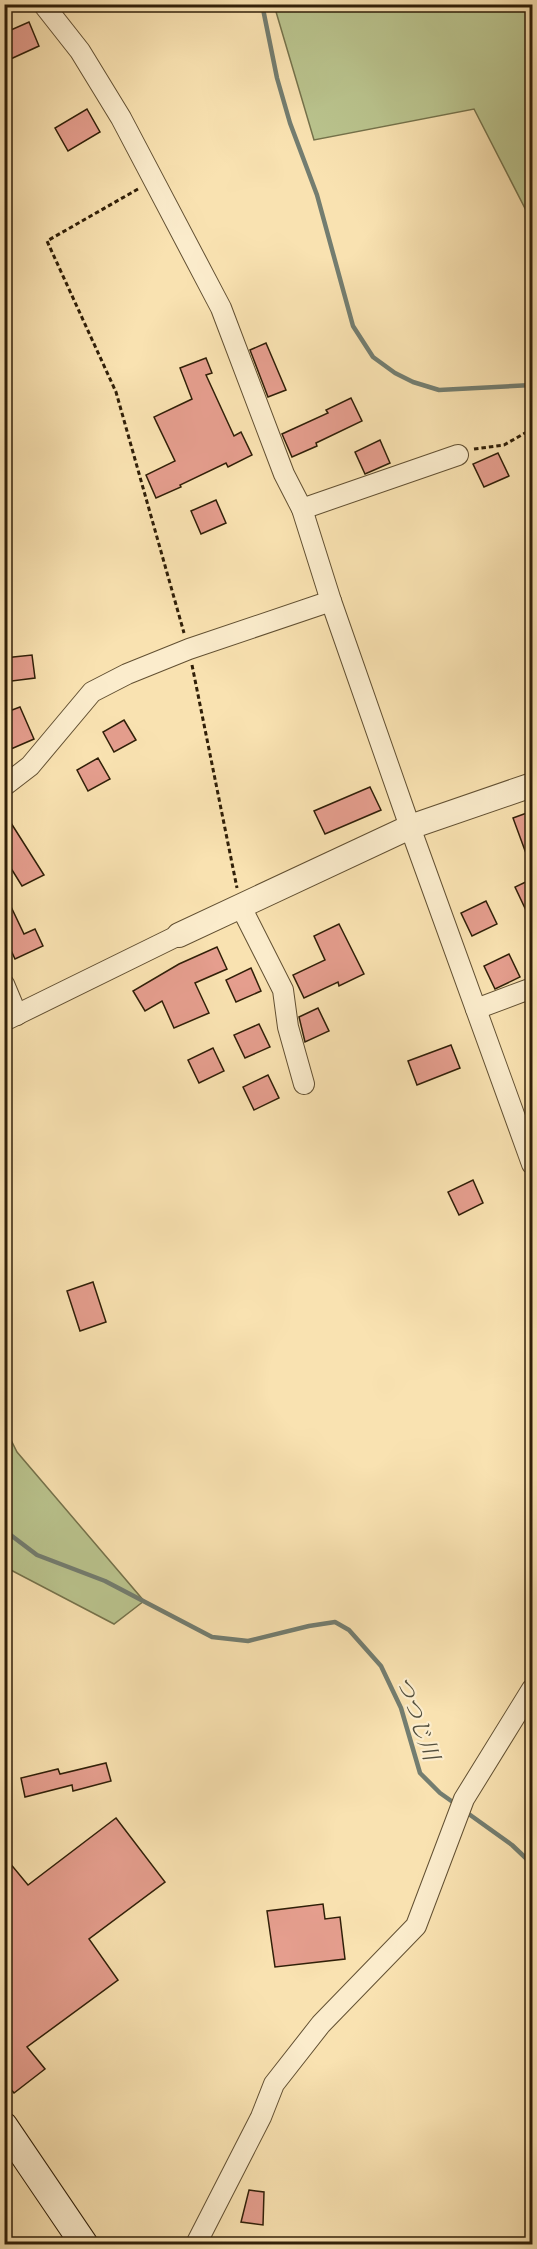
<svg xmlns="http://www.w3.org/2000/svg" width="537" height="2249" font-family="'IM FELL English','Noto Serif JP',serif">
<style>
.green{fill:#bac48e;stroke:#75724b;stroke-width:1.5}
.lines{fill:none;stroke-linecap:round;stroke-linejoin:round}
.stream{stroke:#737d70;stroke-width:4.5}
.building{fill:#e59e8e;stroke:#301f08;stroke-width:1.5}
.minor-casing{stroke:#625032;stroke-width:22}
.tertiary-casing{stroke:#625032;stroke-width:26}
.secondary-casing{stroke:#301f08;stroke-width:29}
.path{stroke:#301f08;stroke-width:3;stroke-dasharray:4.5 3;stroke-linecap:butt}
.minor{stroke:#fbeccc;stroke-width:20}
.tertiary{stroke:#fbeccc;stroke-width:24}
.secondary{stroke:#fbeccc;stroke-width:27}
.labels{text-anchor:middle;stroke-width:4.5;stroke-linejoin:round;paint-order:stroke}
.water-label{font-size:22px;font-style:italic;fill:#524e3c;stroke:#fbeccc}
</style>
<rect width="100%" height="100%" fill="#f9e2b1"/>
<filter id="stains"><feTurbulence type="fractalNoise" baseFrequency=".00333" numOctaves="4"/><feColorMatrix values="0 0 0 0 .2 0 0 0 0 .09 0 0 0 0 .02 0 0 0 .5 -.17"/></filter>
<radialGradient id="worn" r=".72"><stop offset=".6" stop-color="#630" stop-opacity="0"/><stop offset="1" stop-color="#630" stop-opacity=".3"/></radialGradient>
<g class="green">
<path d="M274,5h258v217l-58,-113 -160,31z"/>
<path d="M4,1426l13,26 127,149 -30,23 -109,-57z"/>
</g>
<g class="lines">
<g class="stream">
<path d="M262,4l15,74 13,45 27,72 36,131 20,31 22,16 18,9 26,8 93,-5"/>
<path d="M4,1530l33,25 68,26 107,56 36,4 61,-15 26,-4 14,8 32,36 20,42 19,65 20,20 17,12"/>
<path d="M466,1812l46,33 20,19"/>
</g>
</g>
<g class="building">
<path d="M29,22l10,24 -35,16v-29z"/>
<path d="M87,109l13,23 -32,19 -13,-23z"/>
<path d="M266,343l20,47 -18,7 -18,-47z"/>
<path d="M206,358l6,15 -6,2 28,61 7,-4 11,23 -24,12 -2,-4 -46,22 1,2 -25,11 -10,-23 29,-14 -21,-44 38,-18 -12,-31z"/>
<path d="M351,398l11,23 -46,22 1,3 -25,11 -10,-23 46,-21 -2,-3z"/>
<path d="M380,440l10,23 -25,11 -10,-22z"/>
<path d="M498,453l11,23 -25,11 -11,-23z"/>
<path d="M216,500l10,23 -25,11 -10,-23z"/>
<path d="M32,655l3,23 -31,4v-24z"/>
<path d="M20,707l14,32 -23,10 -7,-13v-23z"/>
<path d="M124,720l12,20 -22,12 -11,-20z"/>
<path d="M98,758l12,21 -22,12 -11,-21z"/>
<path d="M370,787l11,23 -56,24 -11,-23z"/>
<path d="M532,811v56h-1l-18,-49z"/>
<path d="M4,812l40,63 -22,11 -18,-29z"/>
<path d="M532,879v44l-17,-36z"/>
<path d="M4,892l20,42 11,-5 8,17 -28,13 -11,-24z"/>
<path d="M486,901l11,23 -25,12 -11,-23z"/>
<path d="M339,924l25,50 -25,12 -1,-4 -34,16 -11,-23 32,-15 -11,-24z"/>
<path d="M217,947l10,22 -32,14 14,30 -35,15 -12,-27 -17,10 -12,-20 46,-27z"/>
<path d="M509,954l11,23 -25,12 -11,-23z"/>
<path d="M251,968l10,23 -25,11 -10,-22z"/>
<path d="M318,1008l11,23 -24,11 -6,-25z"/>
<path d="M259,1024l11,23 -25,11 -11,-23z"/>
<path d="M451,1045l9,23 -43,17 -9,-24z"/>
<path d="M213,1048l11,23 -25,12 -11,-23z"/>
<path d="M268,1075l11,23 -25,12 -11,-23z"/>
<path d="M473,1180l10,23 -24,12 -11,-23z"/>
<path d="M93,1282l13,40 -26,9 -13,-40z"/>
<path d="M106,1763l5,18 -38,10 -1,-6 -47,12 -4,-19 37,-9 2,5z"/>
<path d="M116,1818l49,64 -76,57 29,41 -91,67 18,22 -31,24 -10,-12v-225l24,29z"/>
<path d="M323,1904l2,15 15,-2 5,42 -70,8 -8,-56z"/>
<path d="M249,2190l15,2 -1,33 -22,-3z"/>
</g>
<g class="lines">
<g class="minor-casing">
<g id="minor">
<path d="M43,4l37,47 41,67 100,190 63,166 18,35 29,92 79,226 122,337"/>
<path d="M302,509l156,-54"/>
<path d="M4,786l26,-20 62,-74 35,-18 62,-25 142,-48"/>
<path d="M240,905l43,85 5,37 16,57"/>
<path d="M4,984l13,31"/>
<path d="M476,1009l56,-21"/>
<path d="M4,1021l175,-86"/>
<path d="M196,2244l65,-127 13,-33 47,-60 95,-98 48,-127 68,-110"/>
</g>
</g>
<g class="tertiary-casing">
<path id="tertiary" d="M179,935l231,-108 122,-42"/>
</g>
<g class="secondary-casing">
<path id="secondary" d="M4,2126l80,118"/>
</g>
<g class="path">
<path d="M138,189l-91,52 69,151 68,241"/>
<path d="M474,449l30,-4 28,-16"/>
<path d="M192,665l45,223"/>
</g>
<use href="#minor" class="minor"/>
<use href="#tertiary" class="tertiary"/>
<use href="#secondary" class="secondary"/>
</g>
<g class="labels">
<g class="water-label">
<text transform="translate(418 1718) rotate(70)" y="8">つつじ川</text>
</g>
</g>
<rect width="537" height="2249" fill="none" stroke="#f9e2b1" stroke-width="24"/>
<rect x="6" y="6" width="525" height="2237" fill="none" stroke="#301f08" stroke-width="3"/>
<rect x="12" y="12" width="513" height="2225" fill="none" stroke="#301f08" stroke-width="1.5"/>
<rect width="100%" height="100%" filter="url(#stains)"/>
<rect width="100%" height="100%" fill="url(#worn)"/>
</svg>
